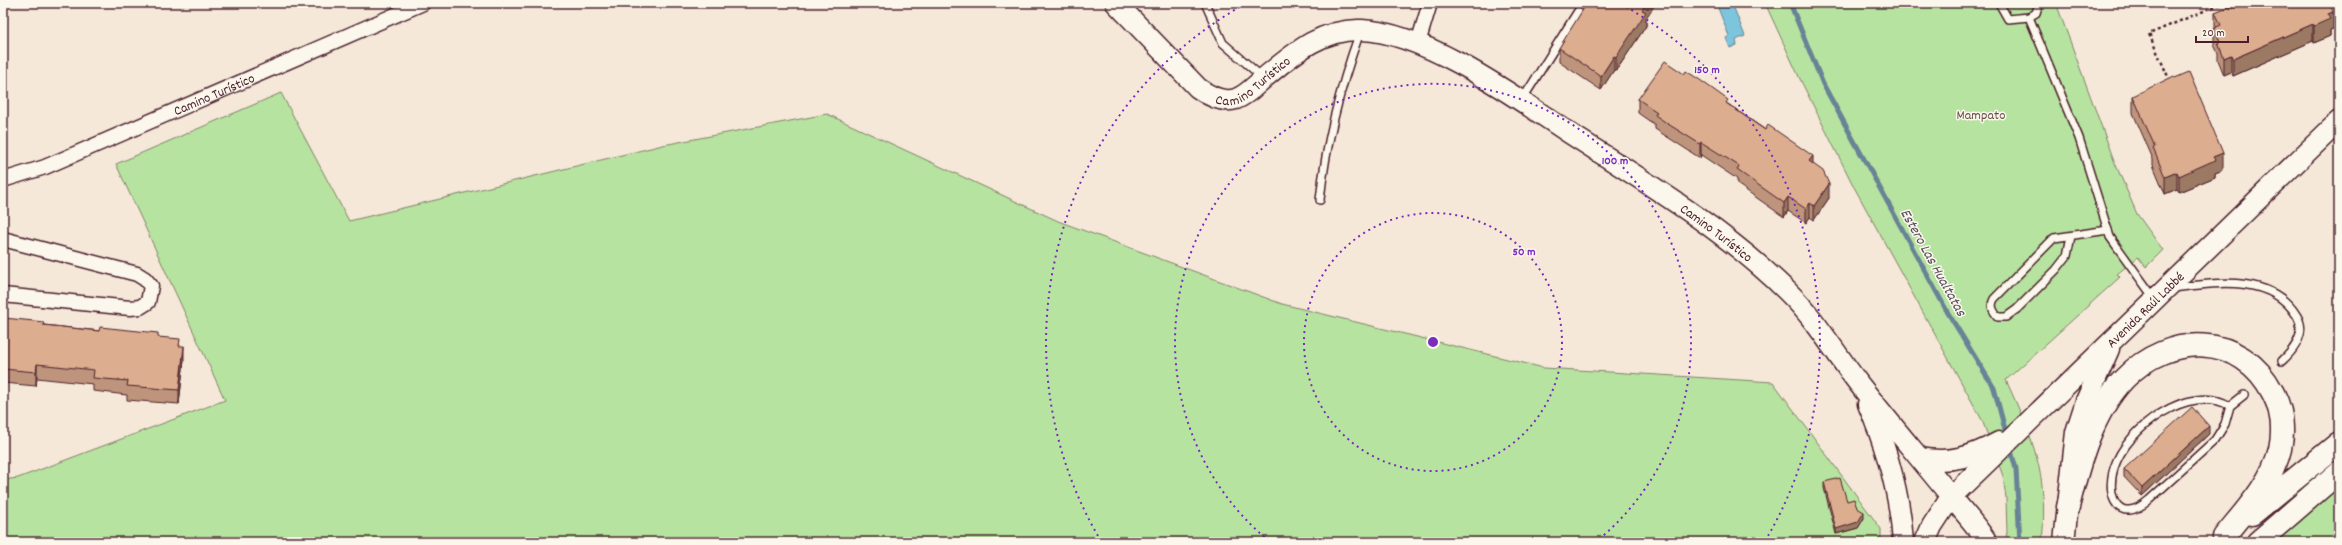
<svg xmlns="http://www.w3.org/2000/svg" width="2342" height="545" font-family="Dekko,sans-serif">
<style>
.green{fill:#b7e3a0;stroke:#808166}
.water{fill:#7cc5dd;stroke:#688396}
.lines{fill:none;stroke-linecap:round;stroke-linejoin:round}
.stream{stroke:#688396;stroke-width:5}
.service-casing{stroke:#4a1f2b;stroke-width:10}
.minor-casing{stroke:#4a1f2b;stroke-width:17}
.secondary-casing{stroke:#4a1f2b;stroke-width:23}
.motorway-casing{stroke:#4a1f2b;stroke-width:25}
.path{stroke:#4a1f2b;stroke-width:2.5;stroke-dasharray:3 3;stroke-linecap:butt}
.service{stroke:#fbf7ec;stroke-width:7}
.minor{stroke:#fbf7ec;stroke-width:14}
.secondary{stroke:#fbf7ec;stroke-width:20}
.motorway{stroke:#fbf7ec;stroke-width:22}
.wall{fill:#be957b;stroke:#4a1f2b}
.shaded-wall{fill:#9b7964;stroke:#4a1f2b}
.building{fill:#ddad8f;stroke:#4a1f2b}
.ring{fill:none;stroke:#7b2cbf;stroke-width:2;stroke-dasharray:2 4}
.labels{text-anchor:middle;stroke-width:3;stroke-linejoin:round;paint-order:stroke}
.street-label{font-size:14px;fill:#4a1f2b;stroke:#fbf7ec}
.park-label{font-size:14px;fill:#655048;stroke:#fbf7ec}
.water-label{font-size:15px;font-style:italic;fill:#595160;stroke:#fbf7ec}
.centre{fill:#7b2cbf;stroke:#fbf7ec;stroke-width:2}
.ring-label{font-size:12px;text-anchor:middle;font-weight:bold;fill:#7b2cbf;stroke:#fbf7ec;stroke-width:3;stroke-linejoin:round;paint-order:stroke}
</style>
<rect width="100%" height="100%" fill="#f5e8d9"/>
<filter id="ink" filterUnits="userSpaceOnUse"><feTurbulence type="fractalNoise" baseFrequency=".025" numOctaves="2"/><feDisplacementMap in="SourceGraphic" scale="8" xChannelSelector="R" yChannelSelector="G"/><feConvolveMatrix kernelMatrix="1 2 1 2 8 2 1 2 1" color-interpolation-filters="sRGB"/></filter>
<g filter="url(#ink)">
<g class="green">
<path d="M1765,3h291l59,160 22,51 26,36 -17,17 -8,-10 -21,17 3,3 -114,103c27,60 43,94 36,162h-37l2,-10 -1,-34 -3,-22 -21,-56 -128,-233 -54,-108z"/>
<path d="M281,93l68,128 314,-76 164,-31 231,107 224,83 262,64 229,14 108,147v13h-1878v-62l15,-2 207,-78 -109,-236z"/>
<path d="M2339,485v57h-65z"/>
</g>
<path class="water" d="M1716,3h16l13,33 -9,4 1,5 -7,3 -4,-10 3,-2z"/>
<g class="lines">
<g class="stream">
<path d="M1790,3l33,81 125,229 46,75 13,49"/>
<path d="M2010,447l6,22 4,73"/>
</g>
<g class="service-casing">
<g id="service">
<path d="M1205,3l18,40 39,34"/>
<path d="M1999,3l9,16 21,-2 50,121 31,99 44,61"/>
<path d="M2029,17l7,-4 3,-10"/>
<path d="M1522,100l56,-89"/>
<path d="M1320,200c6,-58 20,-113 40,-168"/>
<path d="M2071,236l-4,20 -11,14 -39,39 -11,8h-8c-5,-6 -8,-11 -4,-18l60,-61 54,-8"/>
<path d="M2173,288c42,-5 98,-15 124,28 10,17 -3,34 -15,45"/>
<path d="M2230,406c-41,-24 -103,22 -116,62 -9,29 5,58 35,32l66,-60 10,-16 5,-18 14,-11"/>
</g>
</g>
<g class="minor-casing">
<g id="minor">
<path d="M1418,43l12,-40"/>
<path id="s1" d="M3,180l42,-13 378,-164"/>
<path d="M3,239l134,35 8,5 6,7 -3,16 -8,5 -10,1 -127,-13"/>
</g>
</g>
<g class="secondary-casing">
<g id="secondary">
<path id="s2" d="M1116,3l82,85c11,8 25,15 38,11 11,-4 20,-14 28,-21 29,-24 58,-50 98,-48 66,3 156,69 212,106 73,47 151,94 213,155 29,28 48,62 72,93 29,37 60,73 90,110 13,16 27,31 38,48"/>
<path d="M1868,404c19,45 32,89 35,138"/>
<path d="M1921,458c30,6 52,-2 78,-16"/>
<path id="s3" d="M1925,542l7,-16 19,-29 388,-376"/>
<path d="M2064,542l12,-110 10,-31 23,-52"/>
</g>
</g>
<g class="motorway-casing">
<g id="motorway">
<path d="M2068,507c11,-45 24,-94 56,-128 45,-47 118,-47 149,14 9,17 11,37 7,56 -8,34 -35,62 -56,88"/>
<path d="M2252,514l87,-71"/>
<path d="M2258,542l81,-70"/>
</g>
</g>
<path class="path" d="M2170,81l-21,-47 74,-31"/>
<use href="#service" class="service"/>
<use href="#minor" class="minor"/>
<use href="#secondary" class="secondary"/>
<use href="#motorway" class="motorway"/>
</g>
<g class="wall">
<path d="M2231,9l102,20 -3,1v6l-16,7 -1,-2 -80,35 -2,-4 -7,3 -6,-15v-7l-4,-8v-17h1v-16z"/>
<path d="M1646,18v8l-30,45 -2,-1 -13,20 -42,-28v-14z"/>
<path d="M2133,96l90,74 -8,3v4l-36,15 -2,-3 -12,5 -12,-29v-6l-20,-46z"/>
<path d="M1638,99l90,5 85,59 16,35 -15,22 -4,-3 -4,6 -18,-12 -4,6 -47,-33v-5l-36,-24 -1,3 -45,-29v-4l-17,-12z"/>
<path d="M3,316l1,2 40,7 114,12 22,9 4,14 -5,44 -52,-4v-5l-34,-4v-7l-56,-6 -1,8 -33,-3z"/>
<path d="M2209,434l-67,62 -18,-19v-8z"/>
<path d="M1824,482l23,19 10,7 7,10 -6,10 -22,6 -12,-46z"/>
</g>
<g class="shaded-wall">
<path d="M1647,3h9l-10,15v8l-30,45v-14l26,-47z"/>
<path d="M2333,12v17l-3,1v6l-16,7v-17l14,-12z"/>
<path d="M2313,24v17l-80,35v-17z"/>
<path d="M2231,55v17l-7,3v-17z"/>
<path d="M1614,56v14l-13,20v-14z"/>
<path d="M1701,142v13l-1,3v-14z"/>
<path d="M2223,153v17l-8,3v4l-36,15v-16l34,-19z"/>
<path d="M1813,156v14l-4,-9z"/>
<path d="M2177,172v17l-12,5v-17z"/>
<path d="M1829,184v14l-15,22v-14z"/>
<path d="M1788,197v14l-4,6v-14z"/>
<path d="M1810,203v14l-4,6v-14z"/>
<path d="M184,346v14l-5,44v-14z"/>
<path d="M37,364v14l-1,8v-14z"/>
<path d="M2209,426v8l-67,62v-8z"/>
<path d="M1864,512v6l-6,10 -22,6v-5z"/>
</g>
<g class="building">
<path d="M1587,3h60l-5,7 4,2 -30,45 -2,-1 -13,20 -42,-28z"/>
<path d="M2246,3h84l3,9 -5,2 2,5 -16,7 -1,-2 -80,35 -2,-4 -7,3 -6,-15 2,-1 -6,-14 7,-3 -6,-13 15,-6 1,3z"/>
<path d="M1665,61l19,13 2,-3 14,9 28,20 -2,3 39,27 3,-5 45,31 -4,5 14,10 6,13 -15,22 -4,-3 -4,6 -18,-12 -4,6 -47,-33 2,-4 -38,-24 -1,2 -32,-20 -13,-9 2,-3 -19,-13z"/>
<path d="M2189,72l34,81 -10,4 2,3 -36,16 -2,-4 -12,5 -12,-29 2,-1 -22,-51 41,-20 1,2z"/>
<path d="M3,316h1v2l40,4 -1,3 56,6 1,-4 58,6v4l22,2 -1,7h5l-5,44 -52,-4 1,-5 -35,-3 1,-8 -57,-6 -1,8 -33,-3z"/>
<path d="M2192,407l17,19 -67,62 -18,-19z"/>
<path d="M1840,478l7,23 7,-2 3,9 7,4 -6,10 -22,7 -12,-47z"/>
</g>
</g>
<g class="ring">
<circle cx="1433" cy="342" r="129"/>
<path d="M1269 541A258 258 0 1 1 1597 541"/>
<path d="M1101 541A387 387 0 0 1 1245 4M1621 4A387 387 0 0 1 1765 541"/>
</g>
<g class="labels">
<g class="street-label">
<text dy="5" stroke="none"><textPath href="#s2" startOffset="182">Camino Turístico</textPath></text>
<text dy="5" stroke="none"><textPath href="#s1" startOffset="228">Camino Turístico</textPath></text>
<text dy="5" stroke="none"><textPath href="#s2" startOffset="718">Camino Turístico</textPath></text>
<text dy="5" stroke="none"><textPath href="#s3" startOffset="322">Avenida Raúl Labbé</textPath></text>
</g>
<g class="park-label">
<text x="1981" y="119">Mampato</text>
</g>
<g class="water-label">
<text transform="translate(1934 262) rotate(61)" y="5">Estero Las Hualtatas</text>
</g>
</g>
<circle cx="1433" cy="342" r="6" class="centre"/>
<g class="ring-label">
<text x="1707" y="73">150 m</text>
<text x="1615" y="164">100 m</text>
<text x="1524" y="255">50 m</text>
</g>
<rect width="2342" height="545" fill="none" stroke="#fbf7ec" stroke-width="16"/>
<rect x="8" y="8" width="2326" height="529" fill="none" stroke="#4a1f2b" stroke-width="1.5" filter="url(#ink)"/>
<path d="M2196 36v6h52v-6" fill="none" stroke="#4a1f2b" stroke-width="2"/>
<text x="2202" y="36" font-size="12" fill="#4a1f2b" stroke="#fbf7ec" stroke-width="3" paint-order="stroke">20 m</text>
</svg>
